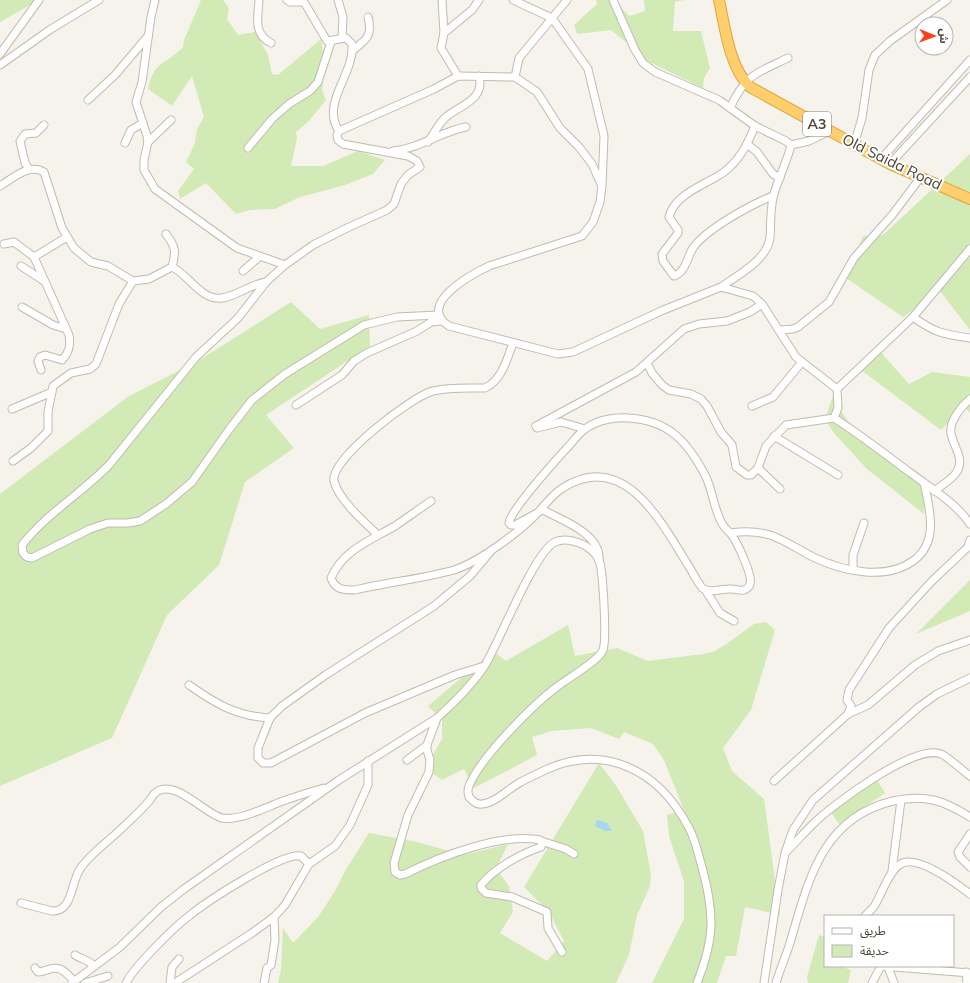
<svg xmlns="http://www.w3.org/2000/svg" width="970" height="983" font-family="Mulish,'Noto Sans Arabic',sans-serif">
<style>
.green{fill:#d2eab5}
.water{fill:#a9d4f2}
.lines{fill:none;stroke-linecap:round;stroke-linejoin:round}
.minor-casing{stroke:#c2bbae;stroke-width:9}
.highway-casing{stroke:#e0a43c;stroke-width:12}
.minor{stroke:#fff;stroke-width:7}
.highway{stroke:#ffcf6e;stroke-width:10}
.labels{text-anchor:middle;stroke-width:4;stroke-linejoin:round;paint-order:stroke}
.shield{fill:#fff;stroke:#817c74;stroke-width:1}
.shield-label{font-size:14px;font-weight:bold;fill:#4b4439}
.street-label{font-size:15px;fill:#4b4439;stroke:#fff}
</style>
<rect width="100%" height="100%" fill="#f6f3ec"/>
<g class="green">
<path d="M0,0h39l-39,22z"/>
<path d="M201,0h22l6,8 -2,11 11,16 17,-3 13,23 4,19 6,1 43,-36 4,25 -3,26 4,10 -17,21 -13,11 1,6 -6,28h32l35,-15 27,9 -12,14 -28,11 -45,12 -25,12 -25,1 -14,4 -30,-31 -26,16 -2,-8 16,-22 -8,-7 9,-19 2,-14 7,-12 -12,-41 -20,30 -24,-17c6,-29 17,-23 35,-42l1,-7z"/>
<path d="M596,0h18l15,16 16,-5 -1,-11h40l-9,2 -2,29h28l9,37 -6,10 -1,10 -64,-31 -12,-14 -16,-13 -34,4 -3,-9 23,-21z"/>
<path d="M970,154v176l-30,-39 -37,26 -57,-39 17,-42 20,-1z"/>
<path d="M291,302l29,27 49,-14 1,31 -104,69 28,33 -49,34 -26,83 -52,50 -55,123 -112,48v-292l129,-98 69,-35z"/>
<path d="M876,347l33,37 23,-12 38,5v36l-6,-7 -23,24 -80,-60 -28,28 14,22 77,69v25l-57,-45 -33,-36 -9,-14 9,-26 24,-24z"/>
<path d="M970,580v31l-54,23z"/>
<path d="M766,622l9,8 -24,80 -28,38 9,23 32,28 16,116 -35,-8 -9,49h-10l-9,27h-65l32,-64v-38l-15,-45 -2,-21 17,-5 -20,-50 -11,-16 -29,-12 -5,7 -28,-11 -39,3 -20,6 5,18 -63,33 -10,-19 -22,11 -17,-12 17,-29v-19l-14,-14 65,-55 13,10 62,-36 7,31 42,-8 31,13 55,-7 10,-2 12,-7 29,-21z"/>
<path d="M599,763l18,24 26,44 8,44 -1,11 -13,29 -8,40 -13,28h-338l3,-14 2,-41 10,15 25,-26 17,-26 10,-20 24,-38 48,9 46,13 45,-11 -12,25 13,17 4,26 -13,21 47,28 17,-20 -15,-29 -25,-25z"/>
<path d="M877,780l8,13 -46,31 -9,-13z"/>
<path d="M819,935l6,2v29h15l11,4 -3,13h-40l-1,-6z"/>
</g>
<path class="water" d="M597,820l10,3 5,8h-7l-10,-5z"/>
<g class="lines">
<g class="minor-casing">
<g id="minor">
<path d="M155,0l-4,17 -9,65 -6,20 11,34 1,6 -4,18v10l11,19 82,59 48,17"/>
<path d="M259,0c-1,17 -6,34 12,43"/>
<path d="M287,0l3,2h14l23,39 19,-3 6,6c3,30 -32,59 -13,87"/>
<path d="M338,0l5,17 -1,21"/>
<path d="M442,0l2,33"/>
<path d="M513,0l39,18 36,51 16,67 -2,50 -2,16 -7,20 -11,14 -93,30c-19,9 -73,39 -40,60l109,28 15,-2 88,-41 60,-24 32,9 9,8 34,53 41,32"/>
<path d="M613,0l22,50 8,13 12,9 64,28 36,26 31,15 5,4"/>
<path d="M352,51c14,-11 21,-15 16,-34"/>
<path d="M0,54l39,-54"/>
<path d="M0,65l51,-36 48,-29"/>
<path d="M458,76l-17,-28 3,-15 28,-23 7,-10"/>
<path d="M515,77l22,15 23,36 19,19 13,17 9,20"/>
<path d="M88,100l27,-25 33,-39"/>
<path d="M730,108c15,-33 26,-35 58,-50"/>
<path d="M755,126c-7,17 -15,34 -31,46 -18,13 -49,21 -55,45l9,13v3l-16,21 1,7 11,15c12,-4 13,-19 19,-28 13,-19 59,-44 80,-52"/>
<path d="M148,142l23,-22"/>
<path d="M428,142c6,-8 10,-18 18,-25 12,-11 40,-17 33,-41"/>
<path d="M125,143l6,-13 12,-7"/>
<path d="M747,144l10,8 16,22 7,4"/>
<path d="M791,145l18,-4 21,-10"/>
<path d="M854,145l8,-27 7,-48 6,-15 15,-14 57,-41"/>
<path d="M248,148l24,-29 17,-15 21,-13 8,-9 13,-40"/>
<path d="M393,151c29,-3 46,-19 73,-24"/>
<path d="M881,159l89,-99"/>
<path d="M890,164l80,-87"/>
<path d="M29,169l-4,-6 -5,-22 5,-7 11,-1 8,-8"/>
<path d="M0,186c13,-8 29,-23 44,-14l18,56 12,20 17,14 17,4 25,15 16,-2 23,-12c16,7 29,34 50,31 15,-2 29,-14 44,-16"/>
<path d="M166,234c10,13 10,18 6,33"/>
<path d="M4,244l10,-2 20,15"/>
<path d="M970,249l-57,68 -76,72 1,19 -4,10c27,17 52,37 78,56 20,15 45,30 58,50"/>
<path d="M21,266l23,15"/>
<path d="M243,271l16,-14"/>
<path d="M721,287c17,-12 46,-27 49,-49 1,-14 0,-27 3,-40 4,-18 14,-35 18,-53"/>
<path d="M22,307l31,18 13,4"/>
<path d="M438,315l-41,2 -33,8 -79,49 -33,26 -24,31 -36,51 -26,22 -26,17 -12,2h-20l-18,6 -58,29 -5,-1 -4,-4 -1,-8c25,-32 59,-51 87,-80l87,-108 42,-39 28,-36 19,-17 28,-20 34,-17 40,-18 7,-6 7,-20 7,-9 12,-8 -3,-6 -9,-5 -65,-12 -5,-4 -1,-5 2,-4 95,-42 24,-13 57,1 4,-19 48,-58"/>
<path d="M913,317c22,16 30,17 57,21"/>
<path d="M779,330l14,-1 5,-2 31,-25 25,-44 39,-44 27,-36"/>
<path d="M647,363l5,10 10,12 7,5 22,4 10,5 6,7 14,26 11,13 4,22 11,8h4l7,-7 8,-22 20,-21 48,-7"/>
<path d="M41,370l-3,-9 2,-4 5,-2 17,5c7,-7 9,-14 7,-25l-35,-78 33,-20"/>
<path d="M296,405l46,-30 12,-14 13,-8 50,-22 14,-9 10,-1"/>
<path d="M752,406l21,-9 29,-35"/>
<path d="M12,409l40,-17"/>
<path d="M536,426l100,-54 48,-43 15,-5 28,-3 23,-9 12,-8"/>
<path d="M536,426l1,2 24,-6 24,7"/>
<path d="M774,436l64,39"/>
<path d="M13,461l18,-13 17,-17v-19l5,-26 18,-13 19,-4 6,-5 23,-60 14,-23"/>
<path d="M758,468l22,21"/>
<path d="M934,491c7,-5 17,-11 22,-18 10,-14 -3,-26 -5,-40 -2,-12 11,-27 19,-34"/>
<path d="M431,501c-12,8 -24,17 -36,25 -24,14 -52,24 -64,52 4,12 13,12 24,12 33,-8 67,-11 99,-20 25,-8 70,-41 87,-61 6,-7 13,-15 20,-20 62,-41 99,31 127,76 5,8 9,16 14,23 10,6 20,0 30,1 4,0 8,2 12,1 3,-1 5,-2 6,-6 3,-9 -13,-42 -19,-50 -2,-3 -6,-5 -8,-9 -9,-14 -10,-33 -17,-48 -18,-35 -37,-57 -78,-59 -14,-1 -31,2 -43,11 -7,5 -13,14 -19,20 -10,11 -56,62 -57,74l2,2h4l24,-13"/>
<path d="M541,509c21,11 61,25 58,52"/>
<path d="M731,533c13,-2 25,-2 39,2 15,5 29,15 43,22 29,14 72,24 100,4 26,-18 17,-52 11,-78"/>
<path d="M378,535c-13,-12 -40,-36 -44,-54 -4,-22 78,-85 99,-90 16,-4 35,-3 52,-3 17,-8 22,-29 28,-45"/>
<path d="M853,570v-15l11,-32"/>
<path d="M706,591l14,22 14,8"/>
<path d="M484,666l-29,9 -90,38 -94,50h-8l-5,-5v-10l12,-30 12,-12 45,-32 107,-68 36,-30 21,-25"/>
<path d="M189,685c27,19 47,31 81,33"/>
<path d="M848,714l3,-8 -4,-6 2,-10 40,-62 43,-47 36,-34 2,-7"/>
<path d="M437,718l-10,27v5l3,10 -1,12 -21,43 -14,48 1,9 5,3 5,-1c34,-17 97,-42 135,-34l2,4 -1,3c-21,7 -46,21 -60,38v3l5,5 26,4 35,15 1,16 14,24"/>
<path d="M407,760l20,-15"/>
<path d="M774,781l74,-67 20,-9 47,-40 23,-14 32,-11"/>
<path d="M970,834l-12,18 2,5 10,10"/>
<path d="M541,841l25,8 8,5"/>
<path d="M786,852c9,-9 18,-19 27,-28 19,-19 102,-81 128,-70 6,2 22,17 29,22"/>
<path d="M892,871l9,-71"/>
<path d="M21,903l31,8c21,1 19,-29 28,-42 9,-14 26,-26 39,-38 10,-10 21,-19 30,-30 2,-2 3,-5 5,-7 18,-19 52,21 68,24 19,3 44,-11 61,-17 14,-5 27,-9 41,-13"/>
<path d="M865,916c3,-4 8,-7 10,-11 7,-12 14,-33 24,-40 16,-13 58,19 71,29"/>
<path d="M75,955c7,5 13,4 19,11"/>
<path d="M888,967l6,16"/>
<path d="M35,968l3,4c3,0 5,-1 9,-2 14,-5 18,2 27,11"/>
<path d="M966,972l1,11"/>
<path d="M72,983l48,-36 41,-40 23,-18 155,-109 98,-62c17,-15 34,-32 47,-51 15,-24 50,-115 71,-125 9,-4 20,-1 29,3 9,5 16,13 17,23 2,14 6,71 2,82 -4,11 -38,30 -49,39 -24,19 -74,69 -85,97 -2,4 -1,7 0,11 4,4 7,8 13,7 13,-1 25,-14 37,-21 7,-4 16,-8 24,-12 61,-29 116,-1 146,57 7,13 10,29 14,43 12,45 11,69 -6,112"/>
<path d="M85,983l23,-7"/>
<path d="M126,983c8,-16 47,-55 63,-67 17,-14 93,-64 112,-60l8,8"/>
<path d="M170,983l2,-16 7,-8"/>
<path d="M175,983l77,-50 22,-16 11,-12 24,-41 26,-18 15,-21 18,-40v-24"/>
<path d="M264,983l3,-15 4,-3 4,-25 -1,-23"/>
<path d="M764,983l14,-93 7,-37 8,-23 20,-30 106,-93 18,-13 33,-16"/>
<path d="M776,983c4,-14 10,-27 14,-40 18,-61 31,-125 103,-142 32,-7 50,-1 77,16"/>
<path d="M872,983l9,-17 89,7"/>
</g>
</g>
<g class="highway-casing">
<path id="highway" d="M719,0c6,27 10,67 31,87l140,77 80,35"/>
</g>
<use href="#minor" class="minor"/>
<use href="#highway" class="highway"/>
</g>
<g class="labels">
<rect class="shield" x="803" y="112" width="28" height="24" rx="3"/>
<g class="shield-label">
<text x="817" y="129">A3</text>
</g>
<g class="street-label">
<text transform="translate(892 162) rotate(26)" y="5">Old Saida Road</text>
</g>
</g>
<rect x="824" y="915" width="130" height="52" fill="#ffffff" stroke="#b7b4b0"/>
<rect x="832" y="928" width="20" height="6" fill="#ffffff" stroke="#b7b4b0"/>
<text x="860" y="935" font-size="12" fill="#4b4439">طريق</text>
<rect x="832" y="945" width="20" height="12" fill="#d2eab5" stroke="#b7b4b0"/>
<text x="860" y="955" font-size="12" fill="#4b4439">حديقة</text>
<g transform="translate(934 36) rotate(91)"><circle r="19" fill="#ffffff" stroke="#b7b4b0"/>
<path d="M0-3L7 15L0 10L-7 15Z" fill="#fc3f1d"/>
<text y="-6" font-size="11" font-weight="bold" text-anchor="middle" fill="#4b4439">ش</text>
</g>
</svg>
